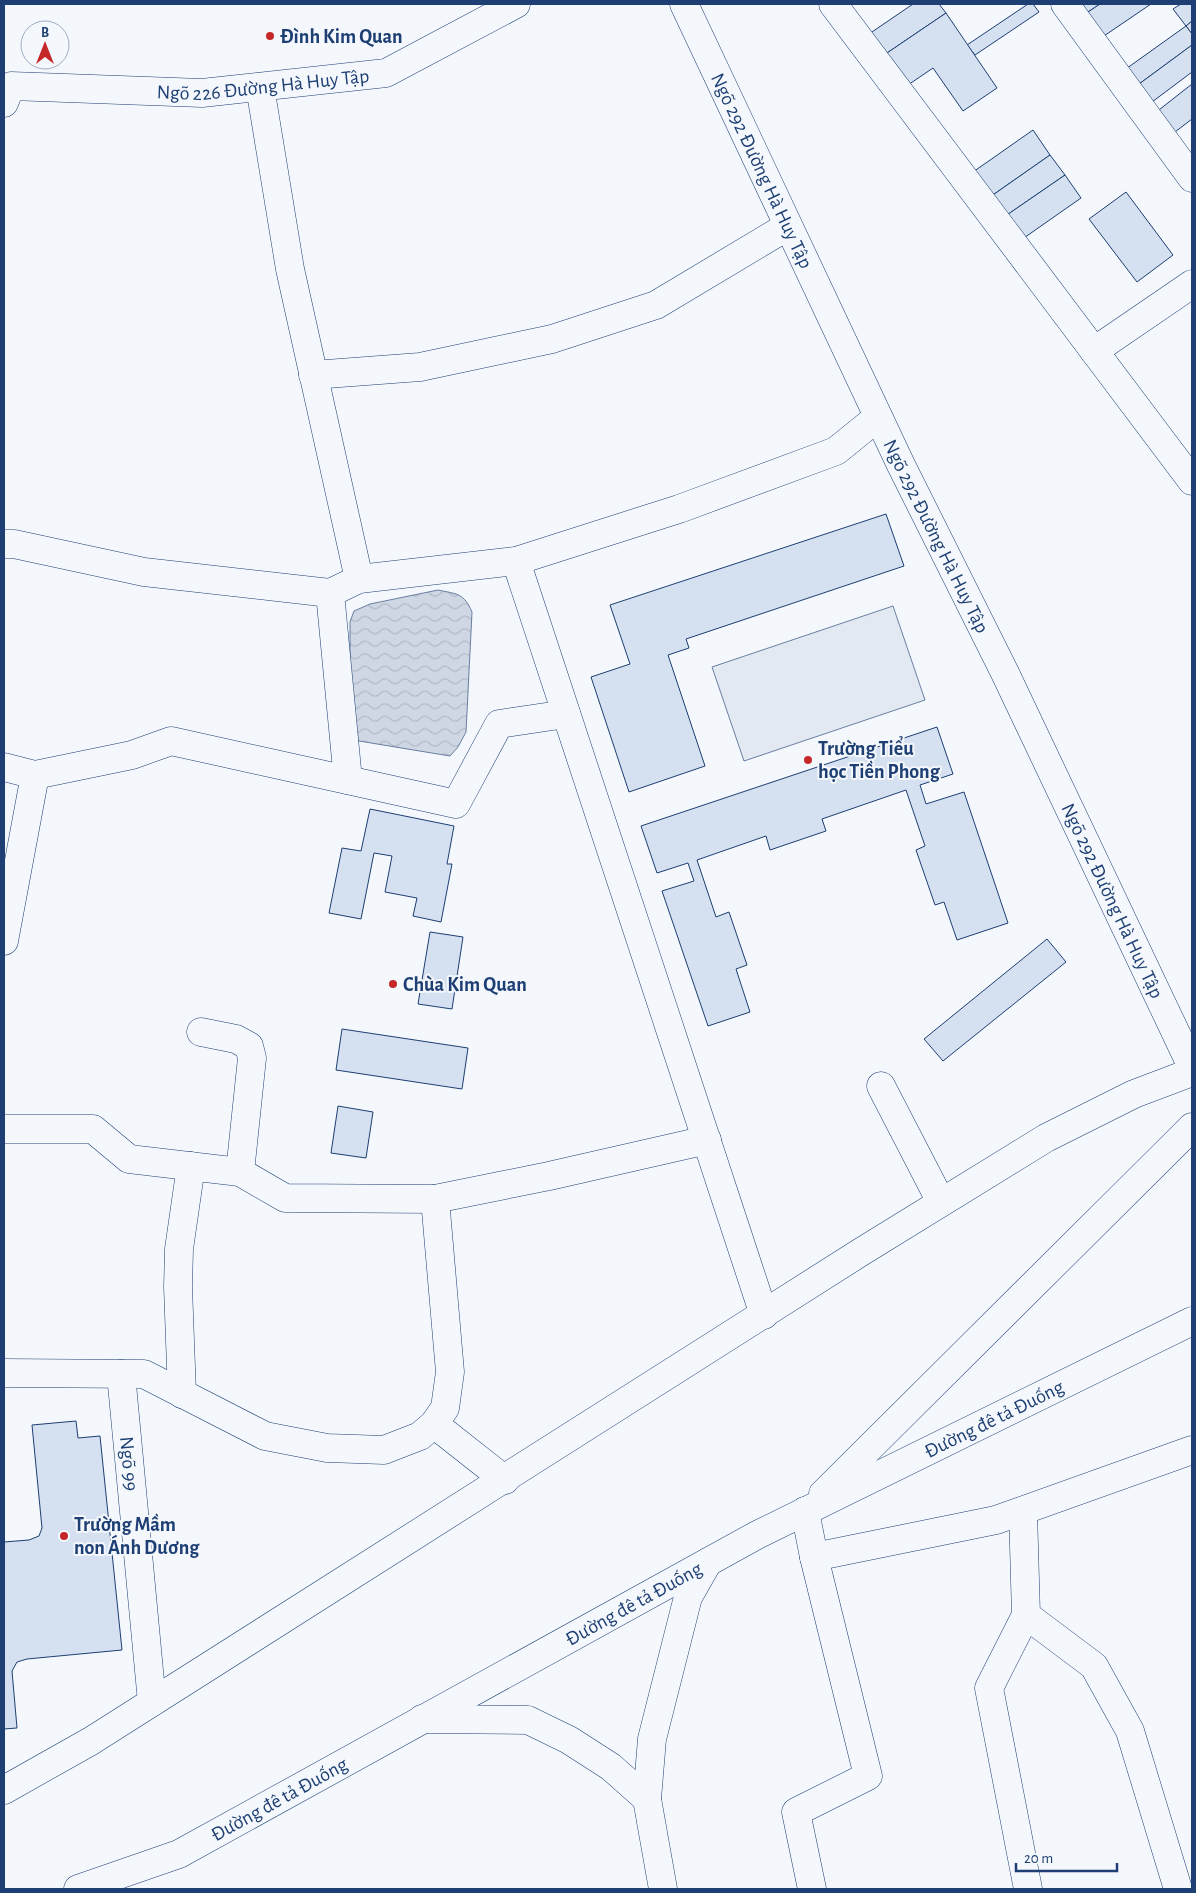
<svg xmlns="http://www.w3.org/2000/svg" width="1196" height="1893" font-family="'Alegreya Sans',sans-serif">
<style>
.pitch{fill:#e3e9f0;stroke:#687fa3}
.water{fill:url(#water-waves);stroke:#687fa3}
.building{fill:#d5e0f0;stroke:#1d3f73}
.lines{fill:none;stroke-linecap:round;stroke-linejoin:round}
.minor-casing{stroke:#1d3f73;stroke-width:29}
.major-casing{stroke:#1d3f73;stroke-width:29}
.minor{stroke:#f4f7fb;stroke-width:28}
.major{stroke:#f4f7fb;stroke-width:28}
.poi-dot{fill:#c62828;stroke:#f4f7fb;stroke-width:2}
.labels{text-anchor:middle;stroke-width:4;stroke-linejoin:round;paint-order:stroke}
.poi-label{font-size:20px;font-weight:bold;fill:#1d3f73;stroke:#f4f7fb;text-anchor:start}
.street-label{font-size:20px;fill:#1d3f73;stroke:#f4f7fb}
</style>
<defs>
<pattern id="water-waves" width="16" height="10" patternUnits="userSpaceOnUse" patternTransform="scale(1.25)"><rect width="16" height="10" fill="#cfd7e4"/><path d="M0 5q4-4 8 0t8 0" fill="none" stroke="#b1bac7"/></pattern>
</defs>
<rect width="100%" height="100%" fill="#f4f7fb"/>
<path class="pitch" d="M893,606l32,94 -181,61 -32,-94z"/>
<path class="water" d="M438,590c19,4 26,3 34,22l-6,120 -8,15 -8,9 -91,-15 -9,-12v-107l4,-11 16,-7z"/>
<g class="building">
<path d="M913,4h26l7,9 -62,42 -15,-21z"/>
<path d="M1028,4h5l6,8 -64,43 -8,-10z"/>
<path d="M1078,4h22l-15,10z"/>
<path d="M1100,4h51l-50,34 -16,-24z"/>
<path d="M1181,4h11v17l-6,5 -13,-17z"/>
<path d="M946,13l51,75 -34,23 -30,-43 -28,19 -21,-32z"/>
<path d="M1192,21v13l-6,-8z"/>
<path d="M1186,26l6,8v11l-57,42 -12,-16z"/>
<path d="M1192,45v27l-44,33 -13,-18z"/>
<path d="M1192,84v35l-21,16 -16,-22z"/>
<path d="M1033,130l17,25 -60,42 -17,-25z"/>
<path d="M1050,155l15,20 -61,42 -14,-20z"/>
<path d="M1065,175l16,23 -60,42 -17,-23z"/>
<path d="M1126,192l47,63 -36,27 -48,-63z"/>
<path d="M886,514l18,52 -218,73 3,9 -21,7 37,111 -76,26 -38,-115 39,-13 -20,-59z"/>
<path d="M937,727l16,47 -33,11 6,19 38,-12 44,131 -51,17 -13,-38 -9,3 -19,-55 9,-4 -19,-56 -84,29 4,12 -56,19 -4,-14 -69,24 19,57 13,-5 18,53 -11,4 14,43 -42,14 -46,-135 32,-10 -6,-18 -31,10 -16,-47z"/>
<path d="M370,809l84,17 -7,38h5l-11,58 -28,-6 4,-18 -32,-6 7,-36 -18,-3 -13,66 -32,-6 13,-65 19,3z"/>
<path d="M430,932l33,5 -11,72 -34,-5z"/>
<path d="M1047,939l19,23 -123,99 -19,-22z"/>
<path d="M342,1029l126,19 -6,41 -126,-19z"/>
<path d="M338,1106l35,6 -7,46 -35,-5z"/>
<path d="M76,1421l2,17 22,-2 22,214 -95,9 -10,3 -5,9 5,57 -13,1v-187l25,-2 10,-4 3,-8 -10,-103z"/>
</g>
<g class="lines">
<g class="minor-casing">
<g id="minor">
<path id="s1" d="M684,4l217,461 104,208 187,394"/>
<path d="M833,4l359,477"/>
<path d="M1065,4l127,174"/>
<path d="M260,87l30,182 69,310"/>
<path id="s2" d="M4,103l7,-17 191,7 184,-20 130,-69"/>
<path d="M1094,351l98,-67"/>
<path d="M313,375l107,-8 132,-28 104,-34 132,-79"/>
<path d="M4,544h10l130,28 186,21 29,-14 157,-18 163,-52 157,-58 42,-34"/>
<path d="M516,561l248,754"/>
<path d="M330,593l18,187"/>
<path d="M4,767l31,8 97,-20 39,-14 285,63 43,-80 67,-10"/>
<path d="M4,941l31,-166"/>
<path d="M201,1032l35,7 13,7 3,12 -12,114 45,26 150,1 114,-23 158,-36"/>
<path d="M881,1086l60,116"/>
<path d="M4,1129h89l36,30 111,13"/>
<path d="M4,1373l140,1 121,62 62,12 57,2 36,-14 14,-12 11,-16 5,-36 -15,-173"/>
<path id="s3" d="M121,1374l31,328"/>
<path d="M182,1394l-4,-107 1,-38 12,-83"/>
<path d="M434,1424l71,56"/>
<path d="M805,1511l9,46 182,-37 196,-70"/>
<path d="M1023,1511l3,104 -37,73 39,201"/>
<path d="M1026,1615l68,51 36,65 48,158"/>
<path d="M422,1719l106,1 41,20 42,27 36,32"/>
<path d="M4,1790l87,-49 770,-489 185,-114 88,-44 58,-22"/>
<path d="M663,1889l-16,-90 5,-60 36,-142 20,-35"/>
<path d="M812,1889l-16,-77 72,-36 -54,-219"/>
</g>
</g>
<g class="major-casing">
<g id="major">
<path d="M823,1494l369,-367"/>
<path id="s4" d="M78,1889l101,-35 578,-319 435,-214"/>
</g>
</g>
<use href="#minor" class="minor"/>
<use href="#major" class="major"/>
</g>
<g class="poi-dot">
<circle cx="270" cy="36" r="5"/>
<circle cx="808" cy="760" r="5"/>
<circle cx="393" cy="984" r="5"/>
<circle cx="64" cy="1536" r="5"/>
</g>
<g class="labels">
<g class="poi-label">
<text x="280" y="43">Đình Kim Quan</text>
<text x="818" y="755">Trường Tiểu<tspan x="818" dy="23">học Tiền Phong</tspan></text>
<text x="403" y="991">Chùa Kim Quan</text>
<text x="74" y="1531">Trường Mầm<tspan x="74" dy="23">non Ánh Dương</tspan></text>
</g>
<g class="street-label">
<text dy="7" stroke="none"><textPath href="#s2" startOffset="271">Ngõ 226 Đường Hà Huy Tập</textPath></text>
<text dy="7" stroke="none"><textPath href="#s1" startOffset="184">Ngõ 292 Đường Hà Huy Tập</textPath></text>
<text dy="7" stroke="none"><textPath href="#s1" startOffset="589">Ngõ 292 Đường Hà Huy Tập</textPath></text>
<text dy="7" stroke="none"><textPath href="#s1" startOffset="994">Ngõ 292 Đường Hà Huy Tập</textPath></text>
<text dy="7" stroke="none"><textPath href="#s4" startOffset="1031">Đường đê tả Đuống</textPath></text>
<text dy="7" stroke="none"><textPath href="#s3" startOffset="90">Ngõ 99</textPath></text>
<text dy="7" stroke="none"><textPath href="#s4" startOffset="626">Đường đê tả Đuống</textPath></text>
<text dy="7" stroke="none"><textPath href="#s4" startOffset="221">Đường đê tả Đuống</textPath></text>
</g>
</g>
<rect width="1196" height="1893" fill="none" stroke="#1d3f73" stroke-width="10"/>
<g transform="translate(45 45)"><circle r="24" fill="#f4f7fb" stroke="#9eadc5"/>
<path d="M0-4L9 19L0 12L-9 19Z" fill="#c62828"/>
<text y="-8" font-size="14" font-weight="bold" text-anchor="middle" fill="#1d3f73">B</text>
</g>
<path d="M1016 1863v8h101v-8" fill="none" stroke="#1d3f73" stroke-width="2.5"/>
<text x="1024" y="1863" font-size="15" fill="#1d3f73" stroke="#f4f7fb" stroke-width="4" paint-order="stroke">20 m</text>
</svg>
